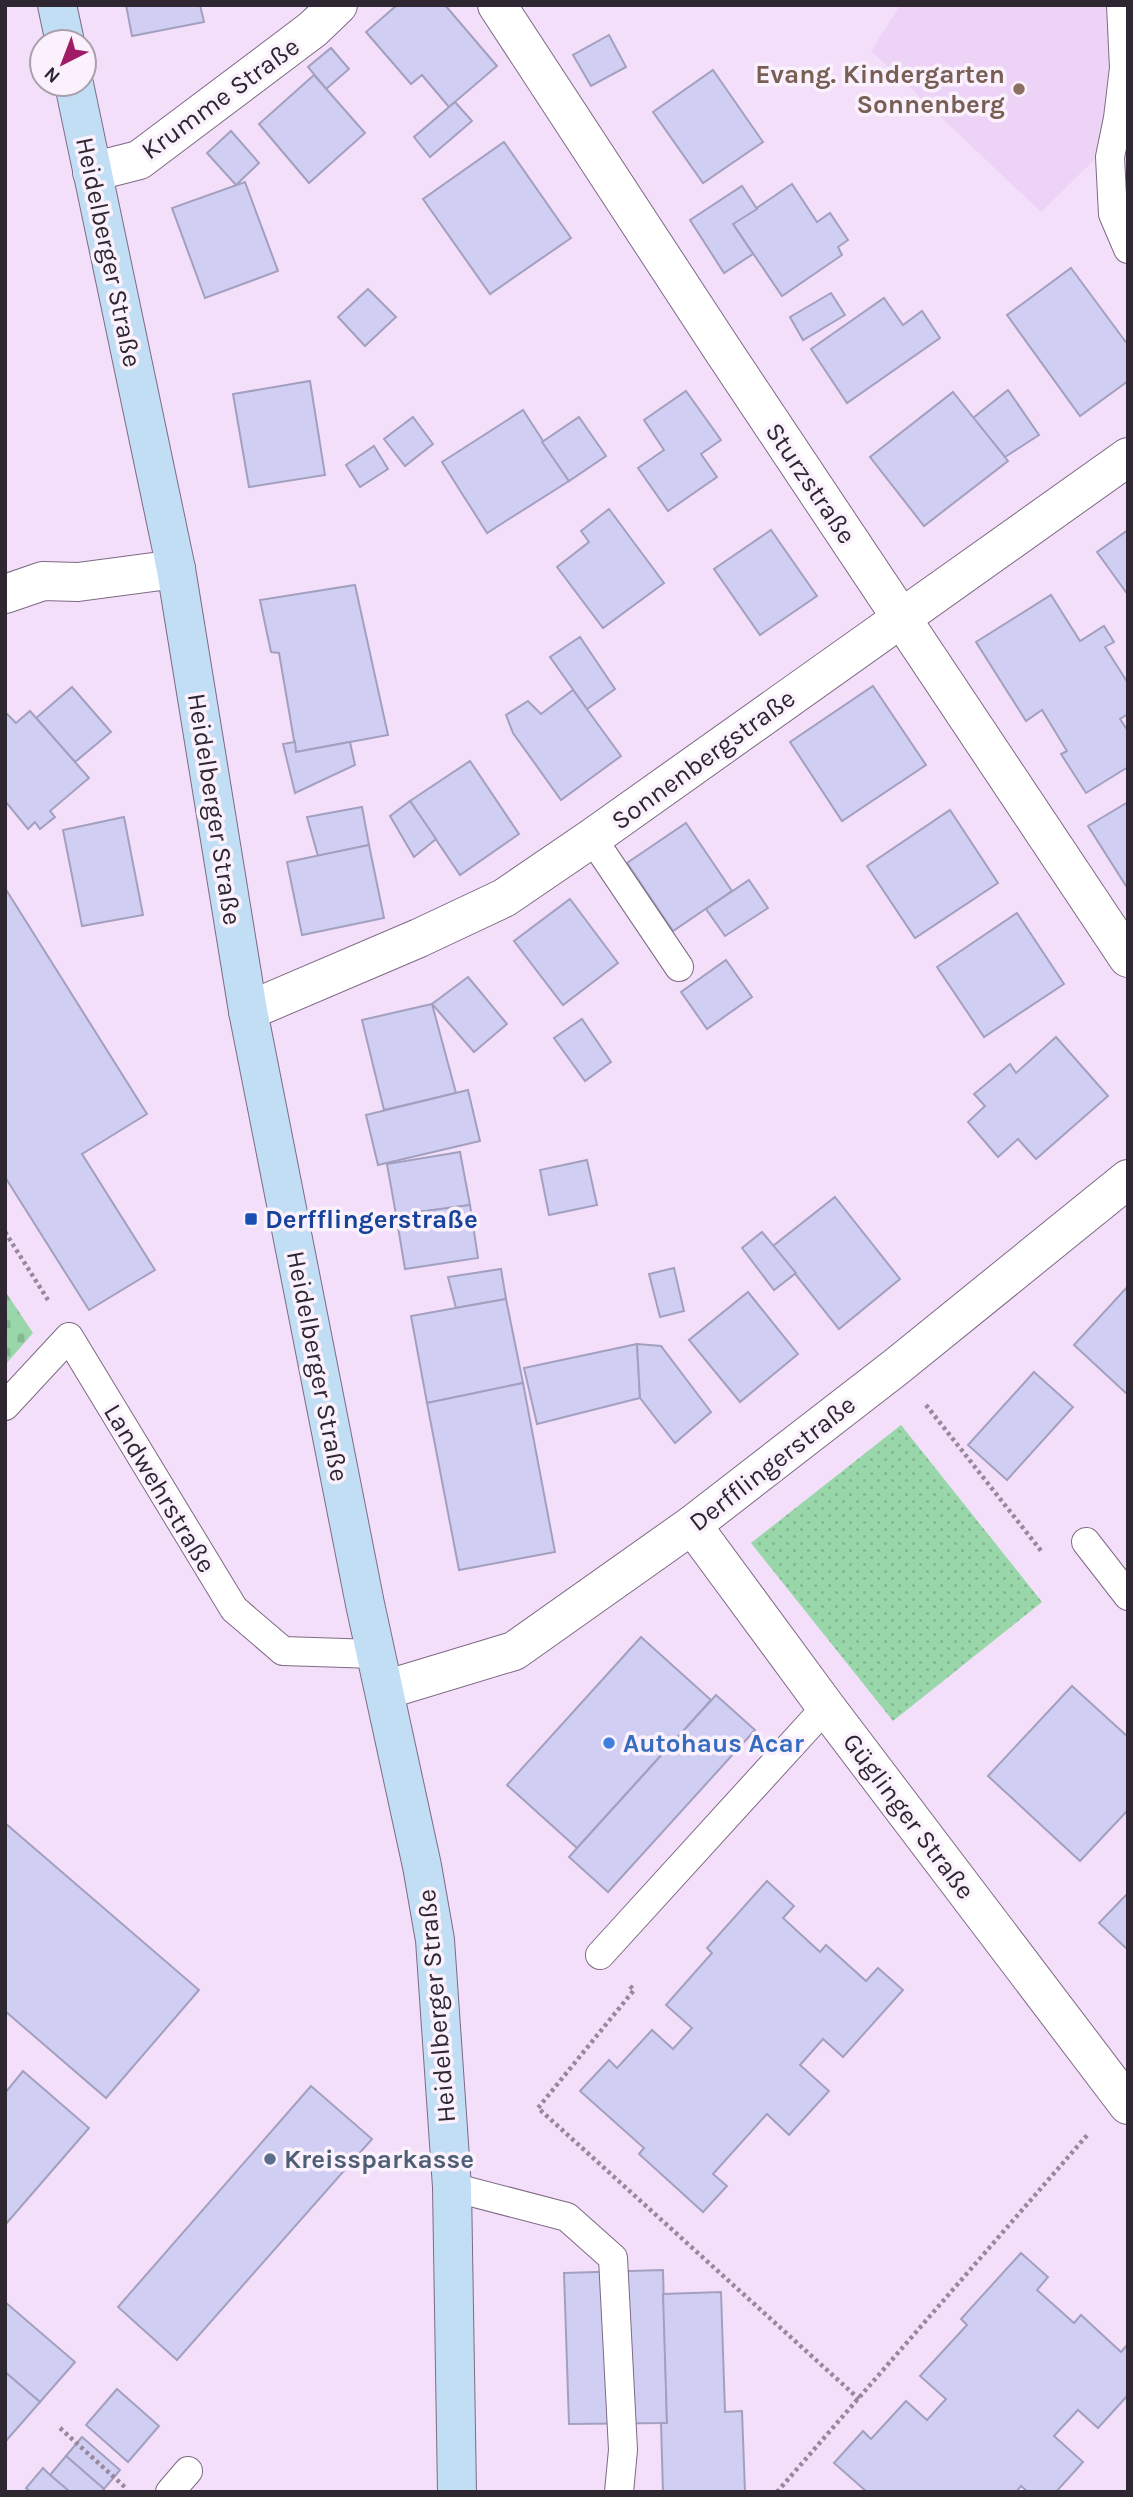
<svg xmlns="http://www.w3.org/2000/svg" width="1133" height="2497" font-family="Karla,sans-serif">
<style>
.built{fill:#edd4f7}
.green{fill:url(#green-dots)}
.cemetery{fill:url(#cemetery-stones)}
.building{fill:#d1cef3;stroke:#a3a0bf;stroke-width:2}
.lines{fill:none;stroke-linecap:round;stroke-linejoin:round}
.lane-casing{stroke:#7d6a84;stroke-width:30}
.street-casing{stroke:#7d6a84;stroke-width:40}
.secondary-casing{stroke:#7d6a84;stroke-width:40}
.path{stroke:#97889c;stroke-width:4.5;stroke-dasharray:3.5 3.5;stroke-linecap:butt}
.lane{stroke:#fff;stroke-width:28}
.street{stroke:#fff;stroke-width:38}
.secondary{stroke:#c2def4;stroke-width:38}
.education-dot{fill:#8d6e63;stroke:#faf1fd;stroke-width:2.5}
.transit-dot{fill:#1a4fb4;stroke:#faf1fd;stroke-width:2.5}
.shop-dot{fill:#3f7fe0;stroke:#faf1fd;stroke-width:2.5}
.service-dot{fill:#5c6f8a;stroke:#faf1fd;stroke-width:2.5}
.labels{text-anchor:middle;stroke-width:7;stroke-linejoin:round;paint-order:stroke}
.education-label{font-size:26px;font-weight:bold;fill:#785e54;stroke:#faf1fd;text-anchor:end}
.street-label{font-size:26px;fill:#2e2631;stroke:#faf1fd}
.transit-label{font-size:26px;font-weight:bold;fill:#164399;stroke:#faf1fd;text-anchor:start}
.shop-label{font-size:26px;font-weight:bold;fill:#366cbe;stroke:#faf1fd;text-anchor:start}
.service-label{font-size:26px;font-weight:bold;fill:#4e5e75;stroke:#faf1fd;text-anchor:start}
</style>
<defs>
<pattern id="green-dots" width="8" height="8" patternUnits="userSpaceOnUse" patternTransform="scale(1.75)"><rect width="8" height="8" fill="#99d7aa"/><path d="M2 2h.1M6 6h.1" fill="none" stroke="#84b893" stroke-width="1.8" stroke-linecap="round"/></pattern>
<pattern id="cemetery-stones" width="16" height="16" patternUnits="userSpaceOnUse" patternTransform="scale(1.75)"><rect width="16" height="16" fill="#99d7aa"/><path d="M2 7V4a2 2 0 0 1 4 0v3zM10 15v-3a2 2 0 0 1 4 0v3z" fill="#84b893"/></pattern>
</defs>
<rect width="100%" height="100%" fill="#f4dffb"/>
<path class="built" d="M900,5h228v122l-87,85 -170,-161z"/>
<path class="green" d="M901,1425l141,177 -149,119 -142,-178z"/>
<path class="cemetery" d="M5,1291l28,42 -28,32z"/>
<g class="building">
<path d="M126,5h74l4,17 -72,14z"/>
<path d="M397,5h48l52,61 -48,41 -27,-32 -11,9 -45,-52z"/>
<path d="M609,35l17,32 -35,19 -18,-31z"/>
<path d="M331,48l18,21 -23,20 -18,-22z"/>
<path d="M713,70l50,72 -60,41 -50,-71z"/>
<path d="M314,75l51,58 -56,50 -50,-59z"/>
<path d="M455,102l17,19 -42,36 -16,-20z"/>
<path d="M231,131l28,32 -23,22 -29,-32z"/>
<path d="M504,142l67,96 -81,56 -67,-95z"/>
<path d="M245,182l33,89 -73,27 -33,-90z"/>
<path d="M792,184l25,38 13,-9 18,27 -10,7 4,8 -60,41 -49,-72z"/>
<path d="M742,186l15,23 -24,15 20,30 -29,19 -34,-53z"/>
<path d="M1071,268l57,77v36l-48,35 -73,-101z"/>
<path d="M368,289l28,28 -31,29 -27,-29z"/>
<path d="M831,293l14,22 -42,25 -13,-23z"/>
<path d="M884,298l19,27 19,-14 18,27 -93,65 -36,-54z"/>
<path d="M310,381l15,94 -76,12 -16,-93z"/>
<path d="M1008,390l31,45 -34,22 -32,-39z"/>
<path d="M686,391l35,49 -20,14 16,23 -49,34 -30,-43 26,-18 -20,-30z"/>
<path d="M953,392l55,69 -84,65 -54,-69z"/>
<path d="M523,410l46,71 -82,52 -45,-71z"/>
<path d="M413,417l20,27 -28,22 -21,-27z"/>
<path d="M579,417l27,39 -37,25 -27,-39z"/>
<path d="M374,446l14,23 -28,18 -14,-22z"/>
<path d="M609,509l55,74 -61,45 -46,-61 32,-25 -8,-11z"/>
<path d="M771,530l46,66 -57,39 -46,-66z"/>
<path d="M1128,530v65l-31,-43z"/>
<path d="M355,585l33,150 -92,17 -17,-99 -8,-1 -11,-52z"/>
<path d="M1051,595l29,46 24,-15 10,16 -9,5 23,36v31l-8,5 8,12v36l-42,26 -25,-39 6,-3 -25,-41 -16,11 -50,-79z"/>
<path d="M580,637l35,52 -28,20 -37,-52z"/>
<path d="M873,686l53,79 -84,56 -52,-79z"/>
<path d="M72,687l39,45 -36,30 -39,-44z"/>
<path d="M573,690l48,66 -60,44 -48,-67 -7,-18 22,-14 13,13z"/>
<path d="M30,711l59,67 -39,33 5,6 -15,12 -5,-7 -7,7 -23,-28v-89l11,11z"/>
<path d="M295,742l1,10 54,-10 5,23 -60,28 -12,-49z"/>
<path d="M470,761l49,73 -59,41 -50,-74z"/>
<path d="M410,801l26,38 -22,18 -24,-41z"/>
<path d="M1128,802v87l-40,-63z"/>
<path d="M362,807l7,38 -51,11 -11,-39z"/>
<path d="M950,810l48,73 -83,55 -48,-72z"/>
<path d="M124,817l19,98 -61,11 -19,-96z"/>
<path d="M686,823l46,68 -59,40 -46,-68z"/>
<path d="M369,845l15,73 -82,17 -15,-73z"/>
<path d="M749,880l19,28 -43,28 -19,-27z"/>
<path d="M5,888l142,226 -65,40 73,116 -66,40 -84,-133z"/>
<path d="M570,899l48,64 -55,42 -49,-64z"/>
<path d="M1017,913l47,71 -80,53 -47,-70z"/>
<path d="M726,960l26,37 -45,32 -26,-37z"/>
<path d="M468,977l39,47 -33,28 -42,-48z"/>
<path d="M432,1004l24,89 -72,17 -22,-90z"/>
<path d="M582,1019l29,43 -26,19 -31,-43z"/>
<path d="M1056,1037l52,59 -72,63 -18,-20 -20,18 -30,-35 17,-16 -11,-12 36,-30 6,9z"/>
<path d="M468,1090l12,51 -102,24 -12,-50z"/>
<path d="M460,1152l10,53 -74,10 -9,-51z"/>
<path d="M587,1160l10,45 -48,10 -9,-45z"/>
<path d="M835,1197l65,82 -61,50 -66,-83z"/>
<path d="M470,1205l8,53 -73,11 -9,-54z"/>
<path d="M762,1232l34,41 -22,17 -32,-42z"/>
<path d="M674,1268l10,43 -24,6 -11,-43z"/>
<path d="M501,1269l5,30 -50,9 -8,-31z"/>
<path d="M1128,1286v109l-54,-50z"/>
<path d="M748,1292l50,62 -58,48 -51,-62z"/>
<path d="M506,1299l17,84 -96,20 -16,-87z"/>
<path d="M637,1344l3,54 -103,26 -13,-56z"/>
<path d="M637,1344l24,2 50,66 -36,31 -35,-45z"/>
<path d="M1034,1372l39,35 -66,73 -39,-35z"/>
<path d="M523,1383l32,169 -96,18 -32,-167z"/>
<path d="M641,1637l70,63 -134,148 -70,-63z"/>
<path d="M1072,1686l56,51v73l-48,51 -92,-85z"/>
<path d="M716,1695l39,35 -147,162 -39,-35z"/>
<path d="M5,1823l194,167 -93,108 -101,-87z"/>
<path d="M767,1881l27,25 -11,12 37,34 6,-7 40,36 12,-13 25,22 -60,67 -20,-18 -23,26 29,26 -40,44 -22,-21 -54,60 14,12 -24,26 -64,-58 5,-6 -64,-57 29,-31 8,8 35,-38 21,19 19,-21 -26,-23 46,-52 -5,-5z"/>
<path d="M1128,1893v57l-29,-27z"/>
<path d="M23,2071l66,57 -84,97v-132z"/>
<path d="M311,2086l61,53 -195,221 -59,-53z"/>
<path d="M1021,2253l27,24 -11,13 37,33 7,-8 40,37 7,-8v51l-30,33 -20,-18 -24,26 29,26 -27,30h-28l-7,-6 -5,6h-149l-33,-29 29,-32 8,8 35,-38 21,19 19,-21 -26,-23 47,-51 -6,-6z"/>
<path d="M663,2270l4,153 -98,1 -5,-151z"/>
<path d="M721,2292l4,120 17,-1 3,81h-82l-2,-69h6l-4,-129z"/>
<path d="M5,2302l70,60 -35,40 -35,-30z"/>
<path d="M5,2372l35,30 -35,40z"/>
<path d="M117,2389l42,37 -31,36 -42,-37z"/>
<path d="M82,2437l38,33 -16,19 -38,-33z"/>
<path d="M66,2456l38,33 -3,3h-31l-20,-17z"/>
<path d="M43,2468l7,7 20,17h-39l-5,-4z"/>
</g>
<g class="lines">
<g class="lane-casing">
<g id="lane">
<path d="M1121,5l3,63 -6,50 -8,39 3,57 15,35"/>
<path d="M592,838l87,129"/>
<path d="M5,1406l64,-69 165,272 49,42 92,3"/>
<path d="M1086,1542l42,54"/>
<path d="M600,1955l226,-248"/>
<path d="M452,2187l115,30 46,41 10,192 -4,42"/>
<path d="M170,2492l18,-21"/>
</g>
</g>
<g class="street-casing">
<g id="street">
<path d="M497,5l225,344 406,609"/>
<path d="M92,172l47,-12 174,-131 25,-24"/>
<path d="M5,594l38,-13 35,1 98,-13"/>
<path d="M248,1011l171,-73 85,-40 88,-60 536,-381"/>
<path d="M692,1525l134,182 302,398"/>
<path d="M385,1690l129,-39 178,-126 204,-158 232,-188"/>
</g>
</g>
<g class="secondary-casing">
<g id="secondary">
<path d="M57,5l8,37"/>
<path d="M74,84l102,485 72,442 117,593 57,262 13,74 17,247 5,305"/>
</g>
</g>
<g class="path">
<path d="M5,1232l43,68"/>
<path d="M926,1405l116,147"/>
<path d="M630,1986l4,4 -96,118 321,291"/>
<path d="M60,2428l67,61"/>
<path d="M777,2492l312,-359"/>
</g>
<use href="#lane" class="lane"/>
<use href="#street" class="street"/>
<use href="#secondary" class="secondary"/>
</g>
<circle class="education-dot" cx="1019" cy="89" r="7"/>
<rect class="transit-dot" x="244" y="1212" width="14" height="14" rx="3.5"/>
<circle class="shop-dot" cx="609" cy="1743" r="7"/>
<circle class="service-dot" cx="270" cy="2159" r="7"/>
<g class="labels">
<g class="education-label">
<text x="1005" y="83">Evang. Kindergarten<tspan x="1005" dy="30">Sonnenberg</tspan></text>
</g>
<g class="street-label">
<text transform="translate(220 98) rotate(-36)" y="9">Krumme Straße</text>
<text transform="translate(109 252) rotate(78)" y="9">Heidelberger Straße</text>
<text transform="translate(811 483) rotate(56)" y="9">Sturzstraße</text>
<text transform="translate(703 759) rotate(-36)" y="9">Sonnenbergstraße</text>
<text transform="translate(215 809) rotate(81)" y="9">Heidelberger Straße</text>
<text transform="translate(318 1366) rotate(79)" y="9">Heidelberger Straße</text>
<text transform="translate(772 1463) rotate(-38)" y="9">Derfflingerstraße</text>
<text transform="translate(160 1488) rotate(59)" y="9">Landwehrstraße</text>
<text transform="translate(909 1816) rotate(53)" y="9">Güglinger Straße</text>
<text transform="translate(436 2006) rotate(-95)" y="9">Heidelberger Straße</text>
</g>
<g class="transit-label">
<text x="265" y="1228">Derfflingerstraße</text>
</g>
<g class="shop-label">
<text x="623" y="1752">Autohaus Acar</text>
</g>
<g class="service-label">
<text x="284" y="2168">Kreissparkasse</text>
</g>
</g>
<rect width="1133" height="2497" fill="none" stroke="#2e2631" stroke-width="14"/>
<g transform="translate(63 63) rotate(222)"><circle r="33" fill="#faf1fd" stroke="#a8a0ab" stroke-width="2"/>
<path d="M0-5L12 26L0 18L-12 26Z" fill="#a01a68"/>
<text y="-10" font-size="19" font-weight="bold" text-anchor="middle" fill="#2e2631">N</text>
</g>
</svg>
